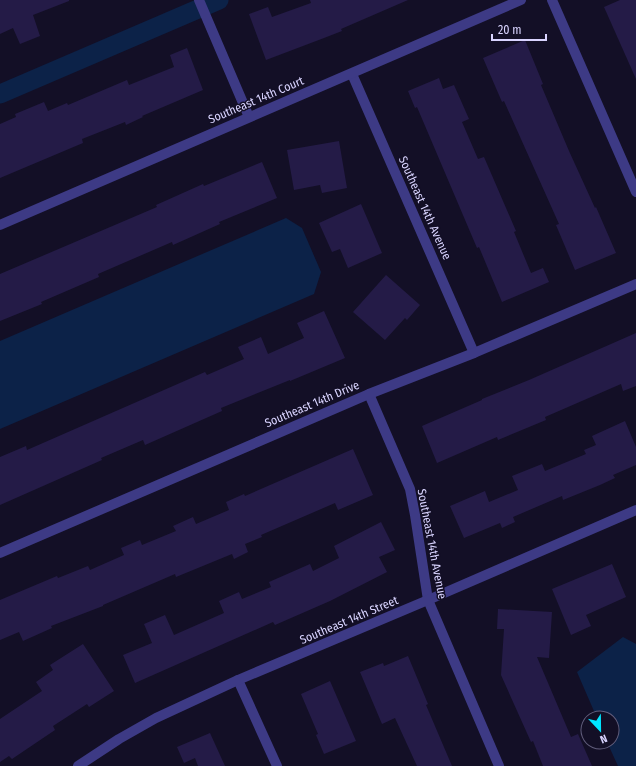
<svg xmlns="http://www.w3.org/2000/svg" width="636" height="766" font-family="'Fira Sans Condensed',sans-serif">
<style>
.water{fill:#0c2248}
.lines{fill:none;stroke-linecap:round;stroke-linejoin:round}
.canal{stroke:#0c2248;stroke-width:19}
.building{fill:#241b47}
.street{stroke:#3d3a85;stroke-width:10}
.labels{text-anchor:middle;stroke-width:3;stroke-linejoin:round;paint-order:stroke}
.street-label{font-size:12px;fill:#d9d4ff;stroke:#130f26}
</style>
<rect width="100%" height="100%" fill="#130f26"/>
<g class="water">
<path d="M286,218l16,10 19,44 -7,22 -314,135v-88z"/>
<path d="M623,637l13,7v122h-18l-11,-24h5v-24h-15l-20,-46z"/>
</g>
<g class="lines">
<path class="canal" d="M0,94l219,-94"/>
</g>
<g class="building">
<path d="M0,0h69v1l-36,14 7,21 -20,8 -7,-16 -13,6z"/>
<path d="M310,0h98l-67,29 1,2 -18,7 -58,22 -17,-46 19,-7 4,10 39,-14z"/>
<path d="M620,0h16v79l-32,-72z"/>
<path d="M525,40l18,44 -2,1 28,66 26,57 1,-1 20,46 -41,17 -19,-45 3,-1 -55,-123 -2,1 -19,-44z"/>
<path d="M187,48l16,42 -61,26 1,1 -17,8 -1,-3 -43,17 1,4 -83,35v-54l16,-7 -1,-3 29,-12 4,9 19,-8 1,2 59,-25 2,5 45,-18 -4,-12z"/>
<path d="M439,78l4,11 11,-4 15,34 -7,3 16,37 6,-2 32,74 -2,1 17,41 12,-5 6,14 -47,20 -23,-55 -2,1 -60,-141 -2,1 -7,-17z"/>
<path d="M339,141l8,47 -25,5 -2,-8 -26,5 -7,-40z"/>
<path d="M262,162l15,36 -58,24 1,2 -47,21 -1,-3 -74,32 1,3 -58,25 1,2 -42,17v-47l157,-67 -1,-2 47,-21 1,2z"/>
<path d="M361,204l21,49 -34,15 -8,-19 -8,3 -13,-29z"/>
<path d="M386,275l34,30 -13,15 -2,-2 -20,22 -32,-28z"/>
<path d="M324,311l21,47 -55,23v-1l-69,28 1,3 -77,34 -2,-5 -42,18 1,2 -102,45v-48l26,-11 1,4 178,-78 2,3 37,-16 -6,-12 23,-10 7,17 36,-16 -7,-15z"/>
<path d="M636,333v53l-13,5 -2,-7 -76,33 1,3 -48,20 -1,-3 -60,26 -15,-37 60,-26v-1l47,-19z"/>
<path d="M625,421l11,26v18l-23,10 2,3 -15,7 -37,15 -1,-4 -49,21 2,5 -13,6 -2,-5 -36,15 -14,-32 35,-15 4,11 29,-12 -6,-14 30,-12 3,7 41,-17 -2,-4 12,-5 -4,-9z"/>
<path d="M353,449l20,46 -35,15 -3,-7 -74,32 1,2 -17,7 3,8 -14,7 -2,-5 -56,23 -1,-3 -72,31v1l-52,20 1,2 -29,13 -4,-9 -19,8v-40l57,-24 1,2 30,-12 2,4 34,-15 -3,-7 19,-8 2,5 34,-14 -3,-5 20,-9 3,7 33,-14 -3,-8 18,-8 1,2z"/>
<path d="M381,522l14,28 -16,7 8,15 -57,29 -55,24 -2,-3 -138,61 -12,-28 29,-12 -8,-19 21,-9 9,20 50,-22 -5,-12 20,-9 3,7 29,-12 -2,-5 41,-18 3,7 26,-13 -5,-12z"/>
<path d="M612,564l14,33 -40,18 5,11 -20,9 -19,-46z"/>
<path d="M498,609l54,3 -3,46 -12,-1 34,80 7,-3 14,32h-49l-10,-25 -2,1 -30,-67 3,-46h-7z"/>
<path d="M83,644l31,47 -25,16 -2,-3 -34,22 2,4 -43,29 -3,-3 -9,6v-43l42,-28 -6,-9 17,-12 -3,-5z"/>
<path d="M408,656l20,48 -2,1 26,61h-35l-22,-48 -13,6 -22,-52 23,-9 1,3z"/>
<path d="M330,681l26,60 -32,13 -8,-19 2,-1 -17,-40z"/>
<path d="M210,733l15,33h-27l-3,-8 -11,5 -7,-16z"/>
</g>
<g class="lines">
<g class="street">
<path d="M199,0l50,117"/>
<path d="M552,0l84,192"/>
<path d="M352,74l122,279"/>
<path d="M0,225l521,-225"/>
<path d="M369,394l41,95 5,26 13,85 71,166"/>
<path d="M0,553l369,-159 105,-41 162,-69"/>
<path d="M238,680l39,86"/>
<path d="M78,766l41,-27 37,-21 82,-38 190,-80 208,-90"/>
</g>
</g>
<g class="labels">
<g class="street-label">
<text transform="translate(256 100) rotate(-23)" y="4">Southeast 14th Court</text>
<text transform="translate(425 208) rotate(66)" y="4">Southeast 14th Avenue</text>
<text transform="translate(312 404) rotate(-23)" y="4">Southeast 14th Drive</text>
<text transform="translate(432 544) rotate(79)" y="4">Southeast 14th Avenue</text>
<text transform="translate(349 620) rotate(-23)" y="4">Southeast 14th Street</text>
</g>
</g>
<g transform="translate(600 730) rotate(158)"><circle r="19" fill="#130f26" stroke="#625e7d"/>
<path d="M0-3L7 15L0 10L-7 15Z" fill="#00e5ff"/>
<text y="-6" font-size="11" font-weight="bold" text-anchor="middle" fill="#d9d4ff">N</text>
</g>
<path d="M492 34v6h54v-6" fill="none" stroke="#d9d4ff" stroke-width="2"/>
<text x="498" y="34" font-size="12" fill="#d9d4ff" stroke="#130f26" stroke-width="3" paint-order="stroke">20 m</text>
</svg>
